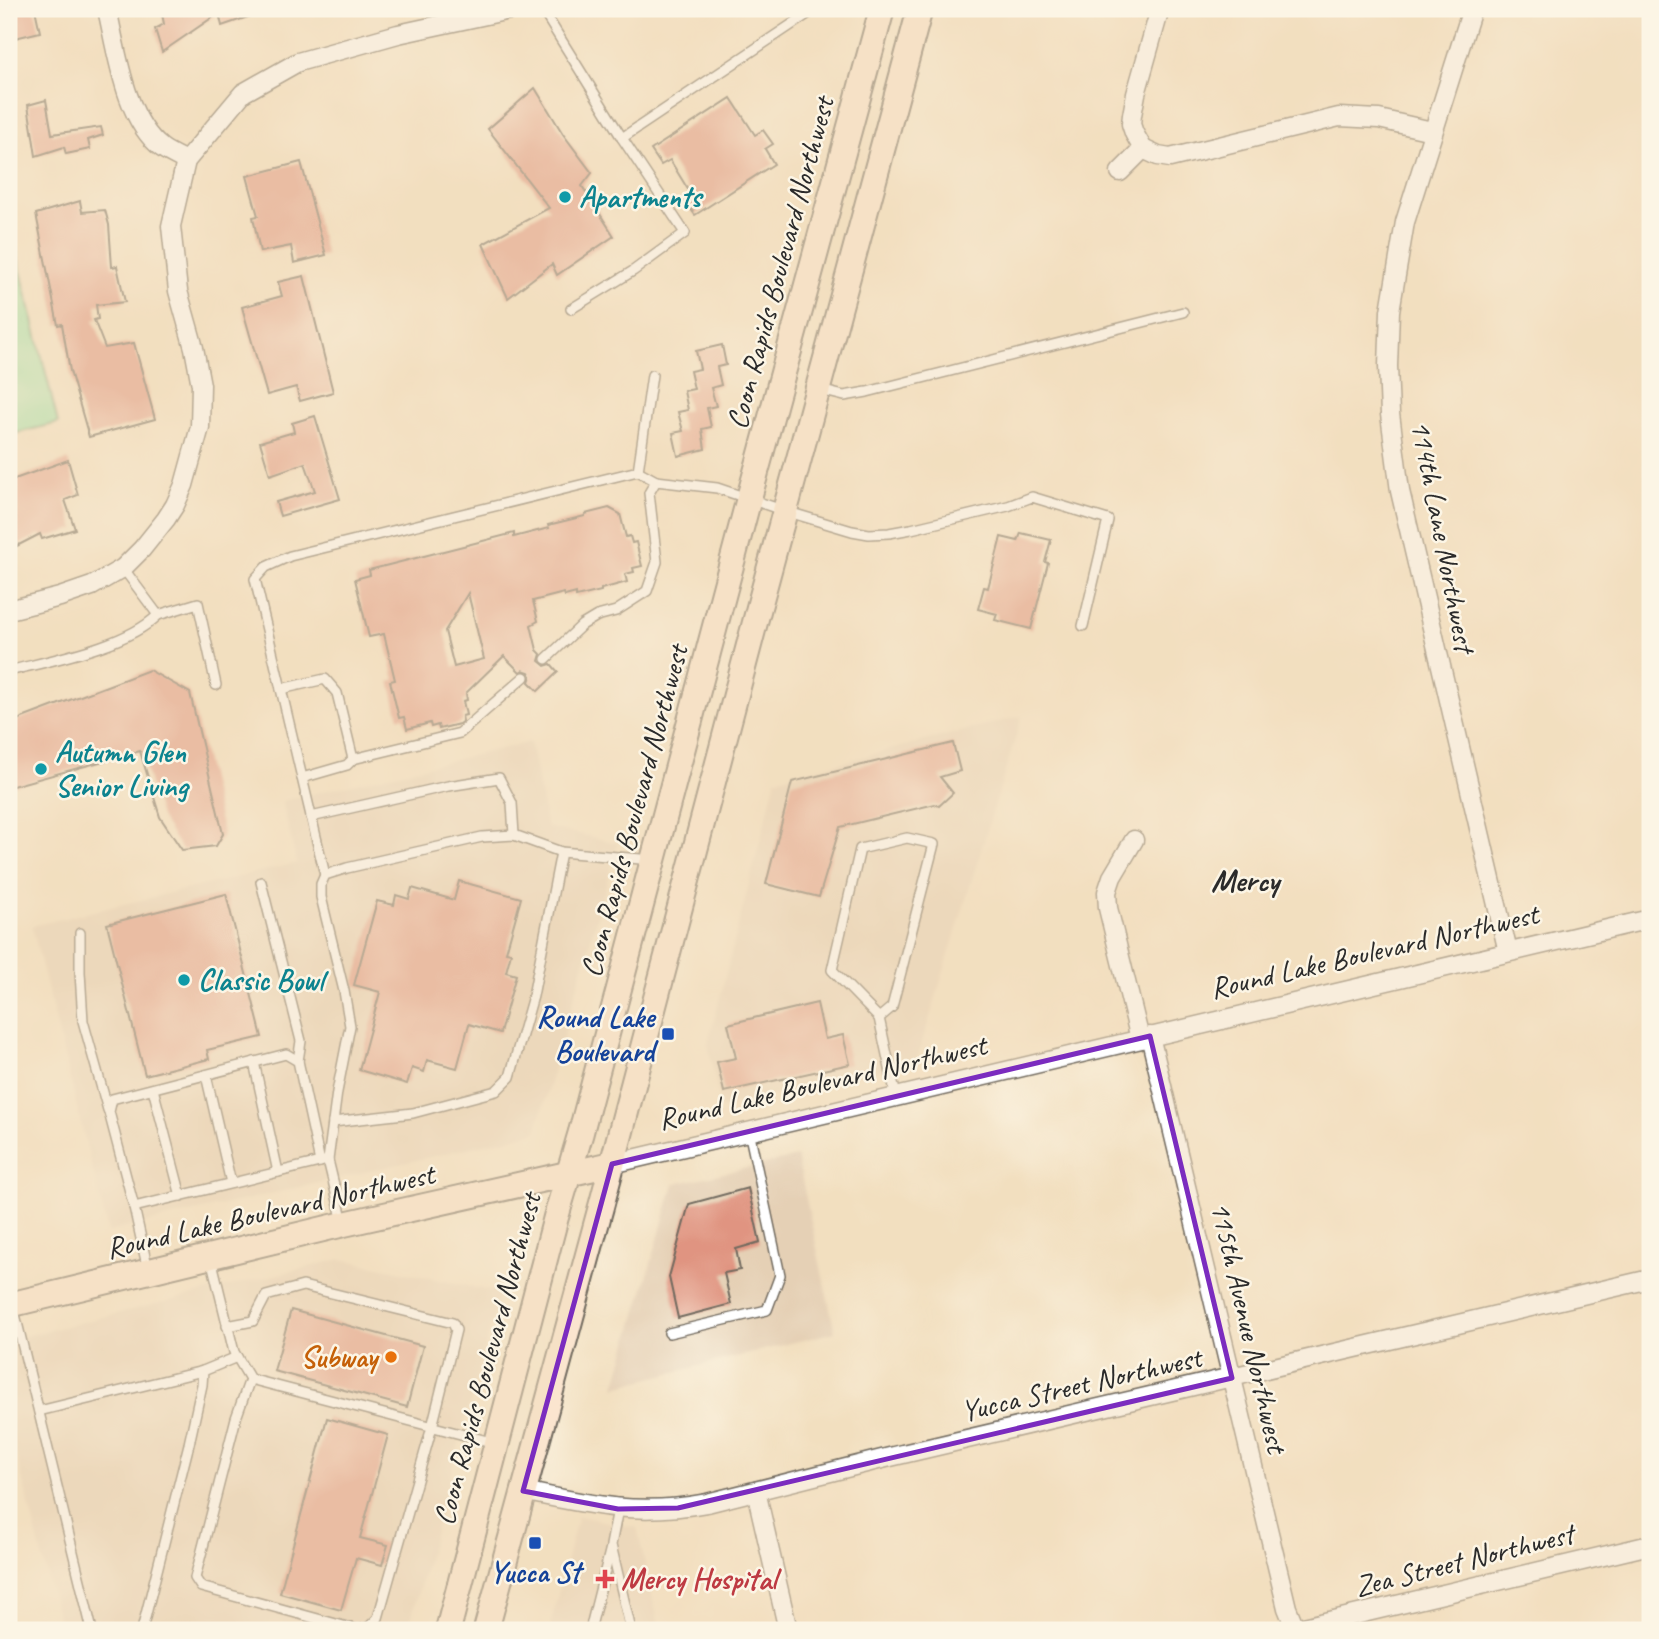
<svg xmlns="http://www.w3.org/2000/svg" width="1659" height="1639" font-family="Caveat,sans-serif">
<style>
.built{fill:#e5d0b5}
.green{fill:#8de1a3;stroke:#5c8667;stroke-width:2}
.forest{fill:#72bf89;stroke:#4e755a;stroke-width:2}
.building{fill:#e09481;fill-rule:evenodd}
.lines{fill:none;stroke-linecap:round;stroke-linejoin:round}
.service-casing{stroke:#716a5f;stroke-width:12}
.minor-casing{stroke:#716a5f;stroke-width:21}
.secondary-casing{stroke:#716a5f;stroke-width:28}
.service{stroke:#fff;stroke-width:9}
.minor{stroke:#fff;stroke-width:18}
.secondary{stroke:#fbe5cf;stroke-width:24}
.marked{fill:none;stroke:#7b2cbf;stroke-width:5;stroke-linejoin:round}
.culture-dot{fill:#0f9aa8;stroke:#fcf5e5;stroke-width:2.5}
.transit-dot{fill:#1a4fb4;stroke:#fcf5e5;stroke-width:2.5}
.food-dot{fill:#e8710a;stroke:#fcf5e5;stroke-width:2.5}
.health-dot{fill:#e0444e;stroke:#fcf5e5;stroke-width:2.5}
.labels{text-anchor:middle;stroke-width:5;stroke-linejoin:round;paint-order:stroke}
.culture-label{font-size:30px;font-weight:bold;fill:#0d838f;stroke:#fcf5e5;text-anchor:start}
.street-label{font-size:30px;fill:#2b2b2b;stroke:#fcf5e5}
.transit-label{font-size:30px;font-weight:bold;fill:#164399;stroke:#fcf5e5;text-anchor:end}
.food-label{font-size:30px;font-weight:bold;fill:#c56008;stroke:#fcf5e5;text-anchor:end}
.health-label{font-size:30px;font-weight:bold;fill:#be3a42;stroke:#fcf5e5;text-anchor:start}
.neighbourhood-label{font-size:32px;font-weight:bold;fill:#2b2b2b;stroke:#fcf5e5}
</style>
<rect width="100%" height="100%" fill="#fcf5e5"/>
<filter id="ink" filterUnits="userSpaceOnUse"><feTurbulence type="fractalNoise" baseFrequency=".0143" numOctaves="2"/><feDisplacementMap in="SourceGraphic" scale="14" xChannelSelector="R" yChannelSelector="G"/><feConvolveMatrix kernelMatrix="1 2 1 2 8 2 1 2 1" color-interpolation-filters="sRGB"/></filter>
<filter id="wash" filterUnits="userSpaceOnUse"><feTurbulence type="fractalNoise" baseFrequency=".00686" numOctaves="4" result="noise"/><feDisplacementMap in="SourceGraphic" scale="28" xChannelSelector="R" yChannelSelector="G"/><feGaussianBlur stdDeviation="1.57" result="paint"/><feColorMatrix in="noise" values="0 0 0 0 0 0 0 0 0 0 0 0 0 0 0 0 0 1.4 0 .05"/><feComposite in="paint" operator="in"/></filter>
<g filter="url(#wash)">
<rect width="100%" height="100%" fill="#f2dfbf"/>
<g class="built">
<path d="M1022,716l-106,346 -195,46 -13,-64 68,-265z"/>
<path d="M530,742l17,85 71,16 -82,289 -428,100 -76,-306 265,-63 -15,-62z"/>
<path d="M797,1157l38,175 -220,55 59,-203z"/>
<path d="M341,1259l159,34 -92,337h-347l-52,-204v-86z"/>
<path d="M578,1516l59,12 23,102h-111z"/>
</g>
<path class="green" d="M9,222l49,201 -49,12z"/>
<path class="forest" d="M9,112l7,25 -4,58 -3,5z"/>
<g id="blocks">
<g class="building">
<path d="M10,9h25l5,23 -25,6z"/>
<path d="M161,9h103l1,2 -43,15 -3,-13 -57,39 -7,-23 9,-5z"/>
<path d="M535,88l28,46 29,39 -10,13 32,50 -57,39 -5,-11 -44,34 -25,-54 66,-36 -61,-79z"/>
<path d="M731,98l24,37 8,-5 10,14 -8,5 9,15 -79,51 -10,-14 7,-5 -22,-36 -9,5 -10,-15z"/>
<path d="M46,100l6,34 49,-7 2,8 -15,5 2,9 -24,5 -2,-7 -28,9 -8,-51z"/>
<path d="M301,162l25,93 -32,8 -3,-17 -31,6 -7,-35 5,-1 -11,-40z"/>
<path d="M80,201l2,11 23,-2 4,15 3,42 5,-1 8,36 -29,3 2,14 -4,1 11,28 29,-5 21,76 -66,18 -19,-66 -8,-47 -4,1 -22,-111z"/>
<path d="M304,276l29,116 -33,9 -4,-14 -29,8 -25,-88 40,-11 -4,-14z"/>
<path d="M722,345l4,20 -9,2 4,18 -10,3 5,18 -9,2 4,19 -9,2 3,20 -27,7 -5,-23 10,-2 -5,-19 10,-2 -4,-19 10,-2 -4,-18 10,-2 -4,-18z"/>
<path d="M315,416l25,83 -60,17 -4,-14 39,-11 -10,-28 -35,12 -10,-33 34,-10 -2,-9z"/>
<path d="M68,460l10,35 -13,5 10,29 -33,10 -2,-5 -31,16v-69z"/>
<path d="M609,508l11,6 6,23 4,-1 2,7 4,-1 6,24 -9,2 1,4 -9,2 2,8 -26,7v2l-25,6v-4l-11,3 -1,-3 -31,8 5,20 -7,4 6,25 4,4 -2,7 6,5 6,-2 7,8 -20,19 -9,-9 2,-6 -2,-4 -6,-2 -3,2 -16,-16 -38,37 1,7 -4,1 3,14 -4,1 1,5 -4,3 -20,5 -1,-4 -7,2 -1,-4 -23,6 -3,-12 -5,1 -9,-37 5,-1 -11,-46 -15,3 -14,-58 15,-4 -1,-5 145,-37v4l35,-9 -1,-3 37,-9v-2zM468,593l16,66 -30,8 -9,-36z"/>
<path d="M1021,533l30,7 -6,22 3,1 -17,66 -36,-9 2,-6 -19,-5 6,-22 4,1 13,-51 17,4z"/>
<path d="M149,670l41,23 33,141 -7,12 -34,4 -22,-33 -20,-66 -131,36v-64z"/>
<path d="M953,743l7,28 -20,6 13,16 -14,13 -4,-2 -95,23 -21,70 -53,-13 26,-102z"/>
<path d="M459,881l62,17 -15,54 5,1 -5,19 10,3 -16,58 -31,-9 -12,44 -30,-8 -3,12 -12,-4 -5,16 -48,-14 21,-78 -26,-7 23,-84 17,4 2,-10 13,4 3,-11 42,12z"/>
<path d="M226,894l36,143 -55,13 2,9 -64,16 -38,-151z"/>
<path d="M817,1003l8,36 18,-4 7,29 -126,28 -7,-30 19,-4 -8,-34z"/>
<path d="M748,1188l12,54 -24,7 4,21 -16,3 7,31 -53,14 -9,-41 20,-73z"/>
<path d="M291,1310l132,36 -16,61 -133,-36z"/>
<path d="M327,1418l61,17 -28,103 28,7 -6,20 -26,-7 -15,52 -61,-17z"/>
</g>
</g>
</g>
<g filter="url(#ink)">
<use href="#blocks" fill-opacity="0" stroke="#716a5f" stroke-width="2"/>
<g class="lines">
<g class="service-casing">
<g id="service">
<path d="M542,9l80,129 63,95 -52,38 -62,38"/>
<path d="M622,138l193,-129"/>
<path d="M820,390l24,6 23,-4 316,-80"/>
<path d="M638,471l14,-96"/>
<path d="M158,615l40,-12 18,82"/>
<path d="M546,659l36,-34 15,-9 19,-5 31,-20 10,-29 -8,-69 7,-12 61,7 68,23 67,20 17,3 20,-1 22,-4 97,-23 24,-9 76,23 -25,106"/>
<path d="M9,671c43,-11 118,-25 149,-56l-35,-47"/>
<path d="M281,689l44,-10 12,14 16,66 -6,6 -45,13"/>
<path d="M353,759l107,-26 64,-56"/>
<path d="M311,817l137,-31 51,-8 13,25 2,32"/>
<path d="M325,875l-70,-296 11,-12 24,-11 348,-85 18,10"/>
<path d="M261,882l40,159 -3,20"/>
<path d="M80,933v39l3,49 25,89"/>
<path d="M879,1018l13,-11 42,-163 -27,-6 -47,11 -28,121 47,48 17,78"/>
<path d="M254,1062l24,110"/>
<path d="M206,1075l25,108"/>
<path d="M153,1089l28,107"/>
<path d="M333,1122l80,-9 83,-22 14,-14 23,-81 28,-144"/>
<path d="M328,1160l9,-68 13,-66 -6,-35 -23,-94v-13l4,-9 22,-7 135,-31 32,-2 47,17 91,8"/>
<path d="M134,1207l-25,-95 3,-13 174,-45 12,7 22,101"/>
<path d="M211,1258l23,94 16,27 245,64"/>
<path d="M148,1270l-14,-63 194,-47 15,62"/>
<path d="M13,1306l79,324"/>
<path d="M227,1326l26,-5 13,-25 37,-10 150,37 3,7 -24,97 -54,191 -9,9 -11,3 -157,-43 -6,-9 41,-160 14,-39"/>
<path d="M669,1333l98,-23 13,-35 -31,-144"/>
<path d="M39,1411l164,-40"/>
<path d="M618,1509l-7,36 20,85"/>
<path d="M23,1630h3"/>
<path d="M142,1630l47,-186 13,-59 1,-14 34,-14"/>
<path d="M590,1630l21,-83"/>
</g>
</g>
<g class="minor-casing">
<g id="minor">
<path d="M107,9c10,43 18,111 55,139 7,5 16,9 24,13"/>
<path d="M1472,9l-67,213 -15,89 -2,55 2,48 10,77 108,461"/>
<path d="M1143,149l15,7 12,2 169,-41 40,2 53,12"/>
<path d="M1143,149l-9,-16 -3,-9 1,-9 4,-21 24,-85"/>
<path d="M1120,172l23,-23"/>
<path d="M9,610l51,-13 32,-11 31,-18 19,-19 24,-30 9,-14 9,-20 16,-58 1,-42 -7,-37 -16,-57 -7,-65 15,-65 57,-68 55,-31 100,-28 116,-25"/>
<path d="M1134,840l-22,37 -5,15 1,16 32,131"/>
<path d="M1150,1036l137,572 9,22"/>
<path d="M612,1164l1038,-245"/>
<path d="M523,1491c67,14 115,25 184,12l183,-46 760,-178"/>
<path d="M756,1491l32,139"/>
<path d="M1291,1630l359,-85"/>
</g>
</g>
<g class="secondary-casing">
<g id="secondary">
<path d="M9,1305l335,-81 268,-60"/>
<path d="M448,1630l108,-413 25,-85 168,-634 133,-489"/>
<path d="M486,1630l116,-427 156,-592 162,-602"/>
</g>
</g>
<use href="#service" class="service"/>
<use href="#minor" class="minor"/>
<use href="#secondary" class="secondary"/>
</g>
</g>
<path d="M0 0H1659V1639H0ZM1150,1036l82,342 -554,130 -60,1 -95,-18 89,-327z" fill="#f2dfbf" fill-opacity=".55" fill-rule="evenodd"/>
<path class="marked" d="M1150,1036l82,342 -554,130 -60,1 -95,-18 89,-327z"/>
<g class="culture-dot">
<circle cx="565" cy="197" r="7"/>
<circle cx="41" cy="769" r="7"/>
<circle cx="184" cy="980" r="7"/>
</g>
<g class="transit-dot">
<rect x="661" y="1027" width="14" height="14" rx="3.5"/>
<rect x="528" y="1536" width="14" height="14" rx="3.5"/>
</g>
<circle class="food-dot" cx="391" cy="1357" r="7"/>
<path class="health-dot" d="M601.5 1568.5h7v7h7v7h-7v7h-7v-7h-7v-7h7z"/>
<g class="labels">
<g class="culture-label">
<text x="579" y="207">Apartments</text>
<text x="55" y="762">Autumn Glen<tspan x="55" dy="34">Senior Living</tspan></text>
<text x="198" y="990">Classic Bowl</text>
</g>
<g class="street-label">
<text transform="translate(780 263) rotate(-75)" y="10">Coon Rapids Boulevard Northwest</text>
<text transform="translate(1443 536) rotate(79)" y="10">114th Lane Northwest</text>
<text transform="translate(634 811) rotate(-75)" y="10">Coon Rapids Boulevard Northwest</text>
<text transform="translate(1374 951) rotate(-13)" y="10">Round Lake Boulevard Northwest</text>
<text transform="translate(822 1082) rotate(-13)" y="10">Round Lake Boulevard Northwest</text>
<text transform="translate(270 1211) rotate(-13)" y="10">Round Lake Boulevard Northwest</text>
<text transform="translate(1249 1327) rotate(77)" y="10">115th Avenue Northwest</text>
<text transform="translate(487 1359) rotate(-75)" y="10">Coon Rapids Boulevard Northwest</text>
<text transform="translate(1081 1384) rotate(-13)" y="10">Yucca Street Northwest</text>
<text transform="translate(1464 1560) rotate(-14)" y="10">Zea Street Northwest</text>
</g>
<g class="transit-label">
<text x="654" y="1027">Round Lake<tspan x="654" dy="34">Boulevard</tspan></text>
<text x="535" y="1582" text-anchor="middle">Yucca St</text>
</g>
<g class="food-label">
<text x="377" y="1367">Subway</text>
</g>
<g class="health-label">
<text x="621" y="1589">Mercy Hospital</text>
</g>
<g class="neighbourhood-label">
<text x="1245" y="891">Mercy</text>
</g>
</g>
<rect width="1659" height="1639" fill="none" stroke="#fcf5e5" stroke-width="35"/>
</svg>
